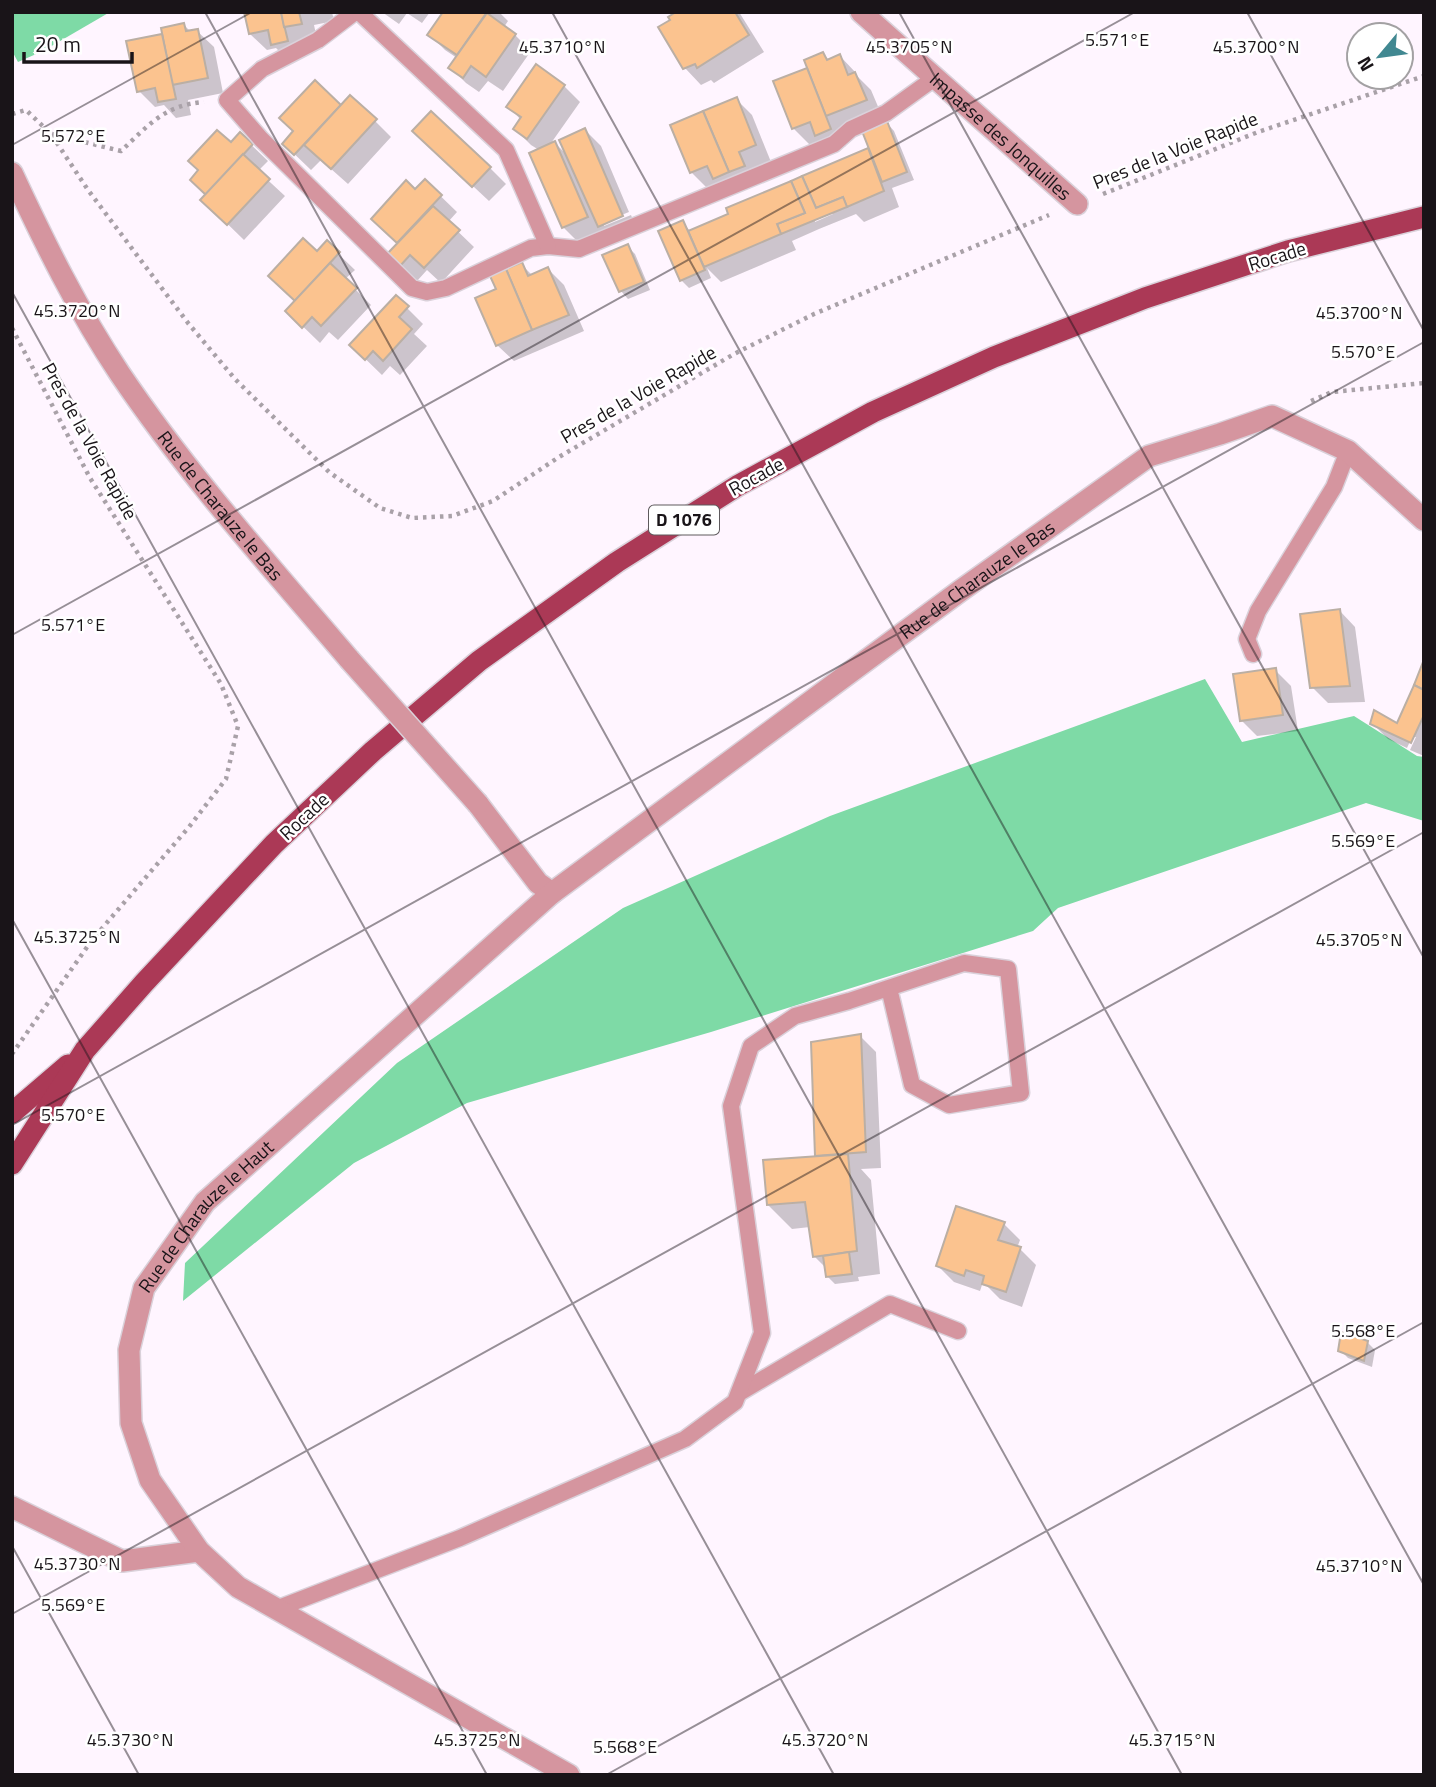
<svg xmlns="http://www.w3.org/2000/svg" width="1436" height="1787" font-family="'Titillium Web',sans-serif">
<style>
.forest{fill:#7edaa6}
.shadow{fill:#0003;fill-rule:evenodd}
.building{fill:#fbc38f;stroke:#bbafa4;stroke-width:2}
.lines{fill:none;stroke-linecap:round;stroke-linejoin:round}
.service-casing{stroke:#dad1da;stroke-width:19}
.minor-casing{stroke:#dad1da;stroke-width:24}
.primary-casing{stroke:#dad1da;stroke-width:24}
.path{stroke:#a9a1a8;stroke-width:4.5;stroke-dasharray:3.5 5;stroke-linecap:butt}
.service{stroke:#d5959f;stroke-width:16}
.minor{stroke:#d5959f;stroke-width:21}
.primary{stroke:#ab3956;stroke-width:21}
.minor-bridge-casing{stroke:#dad1da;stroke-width:24;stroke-linecap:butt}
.minor-bridge{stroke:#d5959f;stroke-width:21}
.ticks{fill:none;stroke:#191418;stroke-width:2;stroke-opacity:0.45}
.labels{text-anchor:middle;stroke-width:5;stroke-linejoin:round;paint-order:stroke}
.shield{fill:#fff;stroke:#5e5a5d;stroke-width:2}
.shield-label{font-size:18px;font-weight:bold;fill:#191418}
.street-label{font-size:19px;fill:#191418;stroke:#fff}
.ticks-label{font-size:18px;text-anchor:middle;fill:#191418;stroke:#fff;stroke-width:5;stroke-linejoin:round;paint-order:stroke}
</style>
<rect width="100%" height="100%" fill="#fff5ff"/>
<g class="forest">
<path d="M12,12h98l-67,39 -25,11 -6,-11z"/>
<path d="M1205,679l37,63 112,-26 63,40 7,1v64l-58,-18 -308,105 -25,23 -322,101 -244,71 -113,60 -171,138 2,-38 212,-200 226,-155 207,-92z"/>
</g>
<g class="shadow">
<path d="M246,12h86l2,9 -20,4 3,14 -18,4 4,14 -15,3 -12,-12 -9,2 -17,-16z"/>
<path d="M382,12h48l-8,11 -15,-10 -8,11z"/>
<path d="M445,12h54l9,9 -4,6 11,8 16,16 -28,40 -15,-10 -9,11 -13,-9 -16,-16 7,-9 -12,-8 -16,-16z"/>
<path d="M679,12h60l25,40 -50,31 -3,-3 -10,5 -16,-17 -13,-47z"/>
<path d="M184,25l7,7 6,-1 17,16 9,46 -35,7 3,15 -15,3 -12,-13 -9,2 -16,-16 -11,-48 37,-8z"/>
<path d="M823,54l7,7 10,-5 16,17 1,3 14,14 11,26 -41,16 5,14 -13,5 -12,-11 -11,5 -16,-16 -19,-47 34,-13z"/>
<path d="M564,86l16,16 -31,44 6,-3 14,14 16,-27 16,16 28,66 -25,10v4l27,-11 7,17 -59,11 -16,-16 -24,-77 -8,-5 -16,-16 6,-9 -13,-14z"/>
<path d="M736,99l16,16 19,47 -64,26 -16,-16z"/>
<path d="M341,107l34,14 16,16 -43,47 -27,-24 -10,10 -27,-26z"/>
<path d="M887,123l7,8 20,49 -22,8 7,19 -35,15 -8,-8 -37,15 -27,12 4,9 -75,32 -14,-14 4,10 -22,10 -8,-8 1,-58 9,10 176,-82 7,7zM832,211l1,3 -18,8v-4z"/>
<path d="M240,134l28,27 -10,10 27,25 -41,44 -41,-40 28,-56z"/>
<path d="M431,147l59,21 16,16 -17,17z"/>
<path d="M425,181l32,31 -9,10 26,25 -33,36 -14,-13 -10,11 -27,-27 9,-10 -10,-9z"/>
<path d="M327,243l28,27 -10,9 26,26 -33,35 -9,-8 -9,11 -33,-32 9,-9 21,-48z"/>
<path d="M627,246l8,8 15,36 -22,9 -7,-8 -16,-35z"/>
<path d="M521,264l11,11 16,-6 16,16 20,46 -70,30 -17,-16 1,-55z"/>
<path d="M407,308l16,16 -9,10 13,12 -27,29 -10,-9 -8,9 -31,-30z"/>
<path d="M1339,610l16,17 10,75 -37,1 -16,-16z"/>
<path d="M1424,665v91l-14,-6 6,-13h-4l-5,11 -19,-9 -16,-16 26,2z"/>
<path d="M1275,670l16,16 7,45 -41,5 -16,-16z"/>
<path d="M860,1036l16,16 5,116 -20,1 10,11 9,94 -22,3 1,4 -24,3 -7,-7 -2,-9 -12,-12 -4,-29 -18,2 -24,-24 51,-47 -2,-3z"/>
<path d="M1004,1224l16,16 -3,8 3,1 16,16 -14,42 -22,-8 -13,-13 -5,-1 -2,6 -26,-9 -16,-16z"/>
<path d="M1367,1342l8,8 -3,17 -24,-9 -8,-8z"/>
</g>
<g class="building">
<path d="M244,12h37l7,29 -17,4 -3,-15 -19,4z"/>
<path d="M281,12h18l3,12 -18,3z"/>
<path d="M443,12h44l-30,43 -30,-20z"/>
<path d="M676,12h59l14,23 -52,33 -2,-4 -12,5 -25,-42 12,-7 -2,-3z"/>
<path d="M487,13l29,21 -30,43 -15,-11 -8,12 -15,-10z"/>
<path d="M184,23l2,8 12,-2 10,49 -36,7 -11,-57z"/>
<path d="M162,34l14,65 -18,3 -3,-14 -18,4 -11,-51z"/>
<path d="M823,52l4,8 13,-6 8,21 7,-3 12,28 -41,16 -22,-56z"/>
<path d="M536,64l29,21 -38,54 -14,-10 8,-12 -15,-10z"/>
<path d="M807,68l24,61 -16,7 -5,-14 -18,7 -19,-48z"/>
<path d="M315,80l26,25 -47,50 -12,-11 11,-13 -14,-13z"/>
<path d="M350,95l27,24 -46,50 -27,-24z"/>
<path d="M737,97l19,48 -17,7 6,14 -16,6 -26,-61z"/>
<path d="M431,111l60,56 -19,20 -60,-56z"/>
<path d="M703,111l26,61 -16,7 -6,-13 -17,7 -20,-48z"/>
<path d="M887,121l20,51 -25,10 -20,-51z"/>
<path d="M585,128l38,88 -25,11 -39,-87z"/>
<path d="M217,130l14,12 9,-10 13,12 -47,51 -16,-15 8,-10 -10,-9z"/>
<path d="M555,141l33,76 -26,11 -33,-75z"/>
<path d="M868,148l16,43 -37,16 -4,-10 -27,11 -14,-32z"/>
<path d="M243,154l27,25 -43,46 -27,-25z"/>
<path d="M802,176l14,32 27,-11 4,10 -66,27 -4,-10 28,-11 -14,-32z"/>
<path d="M425,179l17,16 -45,48 -26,-24 35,-39 9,9z"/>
<path d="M791,181l14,32 -28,11 4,10 -77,33 -16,-36 40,-17 -2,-6z"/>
<path d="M433,206l27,24 -36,38 -14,-13 -10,11 -13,-12z"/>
<path d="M683,220l22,50 -25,11 -22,-50z"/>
<path d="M303,238l14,13 10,-11 13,12 -45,49 -27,-25z"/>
<path d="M628,244l16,38 -25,10 -17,-37z"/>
<path d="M522,262l6,14 20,-9 21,48 -37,15 -26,-61z"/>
<path d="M330,263l27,25 -36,38 -9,-9 -10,11 -17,-17z"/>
<path d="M506,269l26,61 -36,16 -21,-48 21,-9 -6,-13z"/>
<path d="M396,295l13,11 -10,11 13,12 -29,32 -10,-10 -8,9 -16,-15z"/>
<path d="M1340,609l10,77 -40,2 -10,-74z"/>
<path d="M1423,662h1v28l-10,-5z"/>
<path d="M1276,668l7,47 -43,6 -7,-47z"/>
<path d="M1414,685l10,5v25l-13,28 -41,-19 4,-14 23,13z"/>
<path d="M861,1034l5,118 -51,4 -4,-114z"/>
<path d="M848,1154l9,97 -44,6 -8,-55 -38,3 -4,-45z"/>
<path d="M956,1206l49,16 -7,18 23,7 -15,45 -24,-8 2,-8 -18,-6 -2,6 -28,-10z"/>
<path d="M849,1252l3,22 -26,3 -3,-21z"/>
<path d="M1341,1332l27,9 -4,20 -26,-10z"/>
</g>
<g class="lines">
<g class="service-casing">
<g id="service">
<path d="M355,12l-37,28 -56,29 -35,31 34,39 151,149 15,4 19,-4 85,-40 17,-2 31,3 255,-105 17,-15 35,-16 50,-36"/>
<path d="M359,12l147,138 42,96"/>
<path d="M1253,654l-6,-15 11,-28 76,-124 14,-36"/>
<path d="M739,1393l151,-89 68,27"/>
<path d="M276,1609l184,-71 225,-99 50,-37 27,-69 -31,-227 20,-60 44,-30 54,-15 115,-38 44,6 13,124 -72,12 -37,-20 -23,-97"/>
</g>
</g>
<g class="minor-casing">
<g id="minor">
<path id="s1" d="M861,12l216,192"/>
<path id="s2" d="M12,173c32,69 66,138 108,201 68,101 150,192 229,285"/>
<path d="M478,804l60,79 14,10"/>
<path d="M12,1507l110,54 77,-10"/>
<path id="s3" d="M569,1775l-331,-188 -39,-36 -49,-71 -19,-57 -2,-73 15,-62 61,-86 347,-309 408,-302 189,-135 71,-22 52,-18 76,35 76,69"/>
</g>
</g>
<g class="primary-casing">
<g id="primary">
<path d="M12,1113l56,-48"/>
<path d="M12,1164l73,-114 59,-67 130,-139 99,-93 106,-90 138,-99 120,-76 136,-74 121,-55 151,-59 143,-47 136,-34"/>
</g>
</g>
<g class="path">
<path d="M12,114l14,-4 25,24 37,56 100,133 47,56 94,93 51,36 32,10 40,-2 41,-15 66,-44 175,-103 80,-40 235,-99"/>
<path d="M52,134l69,17c28,-26 43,-46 83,-49"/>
<path d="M1103,194l155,-62 166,-56"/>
<path d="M12,328l78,150 131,206 17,42 -12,53 -37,48 -97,113 -80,114"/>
<path d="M1311,401l21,-9 92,-9"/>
</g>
<use href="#service" class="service"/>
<use href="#minor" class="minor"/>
<use href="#primary" class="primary"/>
<g class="minor-bridge-casing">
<path id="minor-bridge" d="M349,659l129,145"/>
</g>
<use href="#minor-bridge" class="minor-bridge"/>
</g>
<path class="ticks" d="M205,12l977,1763M552,12l872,1573M899,12l525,946M1247,12l177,319M12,145l240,-133M12,292l822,1483M12,635l1123,-623M12,919l475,856M12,1125l1412,-783M12,1546l127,229M12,1614l1412,-782M606,1775l818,-453"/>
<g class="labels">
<rect class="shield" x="649" y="505.5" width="70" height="29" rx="5"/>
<g class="shield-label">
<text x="684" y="526">D 1076</text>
</g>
<g class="street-label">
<text dy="7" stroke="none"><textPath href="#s1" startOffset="187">Impasse des Jonquilles</textPath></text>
<text transform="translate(1175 150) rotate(-22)" y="7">Pres de la Voie Rapide</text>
<text transform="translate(1277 256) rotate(-17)" y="7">Rocade</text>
<text transform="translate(638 394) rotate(-30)" y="7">Pres de la Voie Rapide</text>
<text transform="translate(90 441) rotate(61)" y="7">Pres de la Voie Rapide</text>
<text transform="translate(756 476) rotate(-29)" y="7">Rocade</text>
<text dy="7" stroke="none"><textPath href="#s2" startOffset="394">Rue de Charauze le Bas</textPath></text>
<text dy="7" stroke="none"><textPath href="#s3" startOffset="1815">Rue de Charauze le Bas</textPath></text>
<text transform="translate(304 816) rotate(-43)" y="7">Rocade</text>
<text dy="7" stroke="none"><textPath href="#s3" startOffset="812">Rue de Charauze le Haut</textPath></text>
</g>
</g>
<g class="ticks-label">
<text x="1117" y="46">5.571°E</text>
<text x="562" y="53">45.3710°N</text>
<text x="909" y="53">45.3705°N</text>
<text x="1256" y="53">45.3700°N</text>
<text x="73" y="142">5.572°E</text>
<text x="77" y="317">45.3720°N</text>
<text x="1359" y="319">45.3700°N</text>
<text x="1363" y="358">5.570°E</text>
<text x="73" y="631">5.571°E</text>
<text x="1363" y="847">5.569°E</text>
<text x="77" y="943">45.3725°N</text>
<text x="1359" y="946">45.3705°N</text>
<text x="73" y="1121">5.570°E</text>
<text x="1363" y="1337">5.568°E</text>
<text x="77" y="1570">45.3730°N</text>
<text x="1359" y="1572">45.3710°N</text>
<text x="73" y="1611">5.569°E</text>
<text x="130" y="1746">45.3730°N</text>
<text x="477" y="1746">45.3725°N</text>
<text x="825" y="1746">45.3720°N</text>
<text x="1172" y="1746">45.3715°N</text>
<text x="625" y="1753">5.568°E</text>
</g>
<rect width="1436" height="1787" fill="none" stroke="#191418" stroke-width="28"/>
<g transform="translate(1380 56) rotate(241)"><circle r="33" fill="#ffffff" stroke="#a3a1a3" stroke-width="2"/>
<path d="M0-5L12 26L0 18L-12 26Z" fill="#418891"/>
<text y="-10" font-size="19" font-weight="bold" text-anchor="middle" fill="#191418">N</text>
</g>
<path d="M24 52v10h108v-10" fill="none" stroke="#191418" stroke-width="3.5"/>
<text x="35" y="52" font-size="21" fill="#191418" stroke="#ffffff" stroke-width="5" paint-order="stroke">20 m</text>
</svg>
